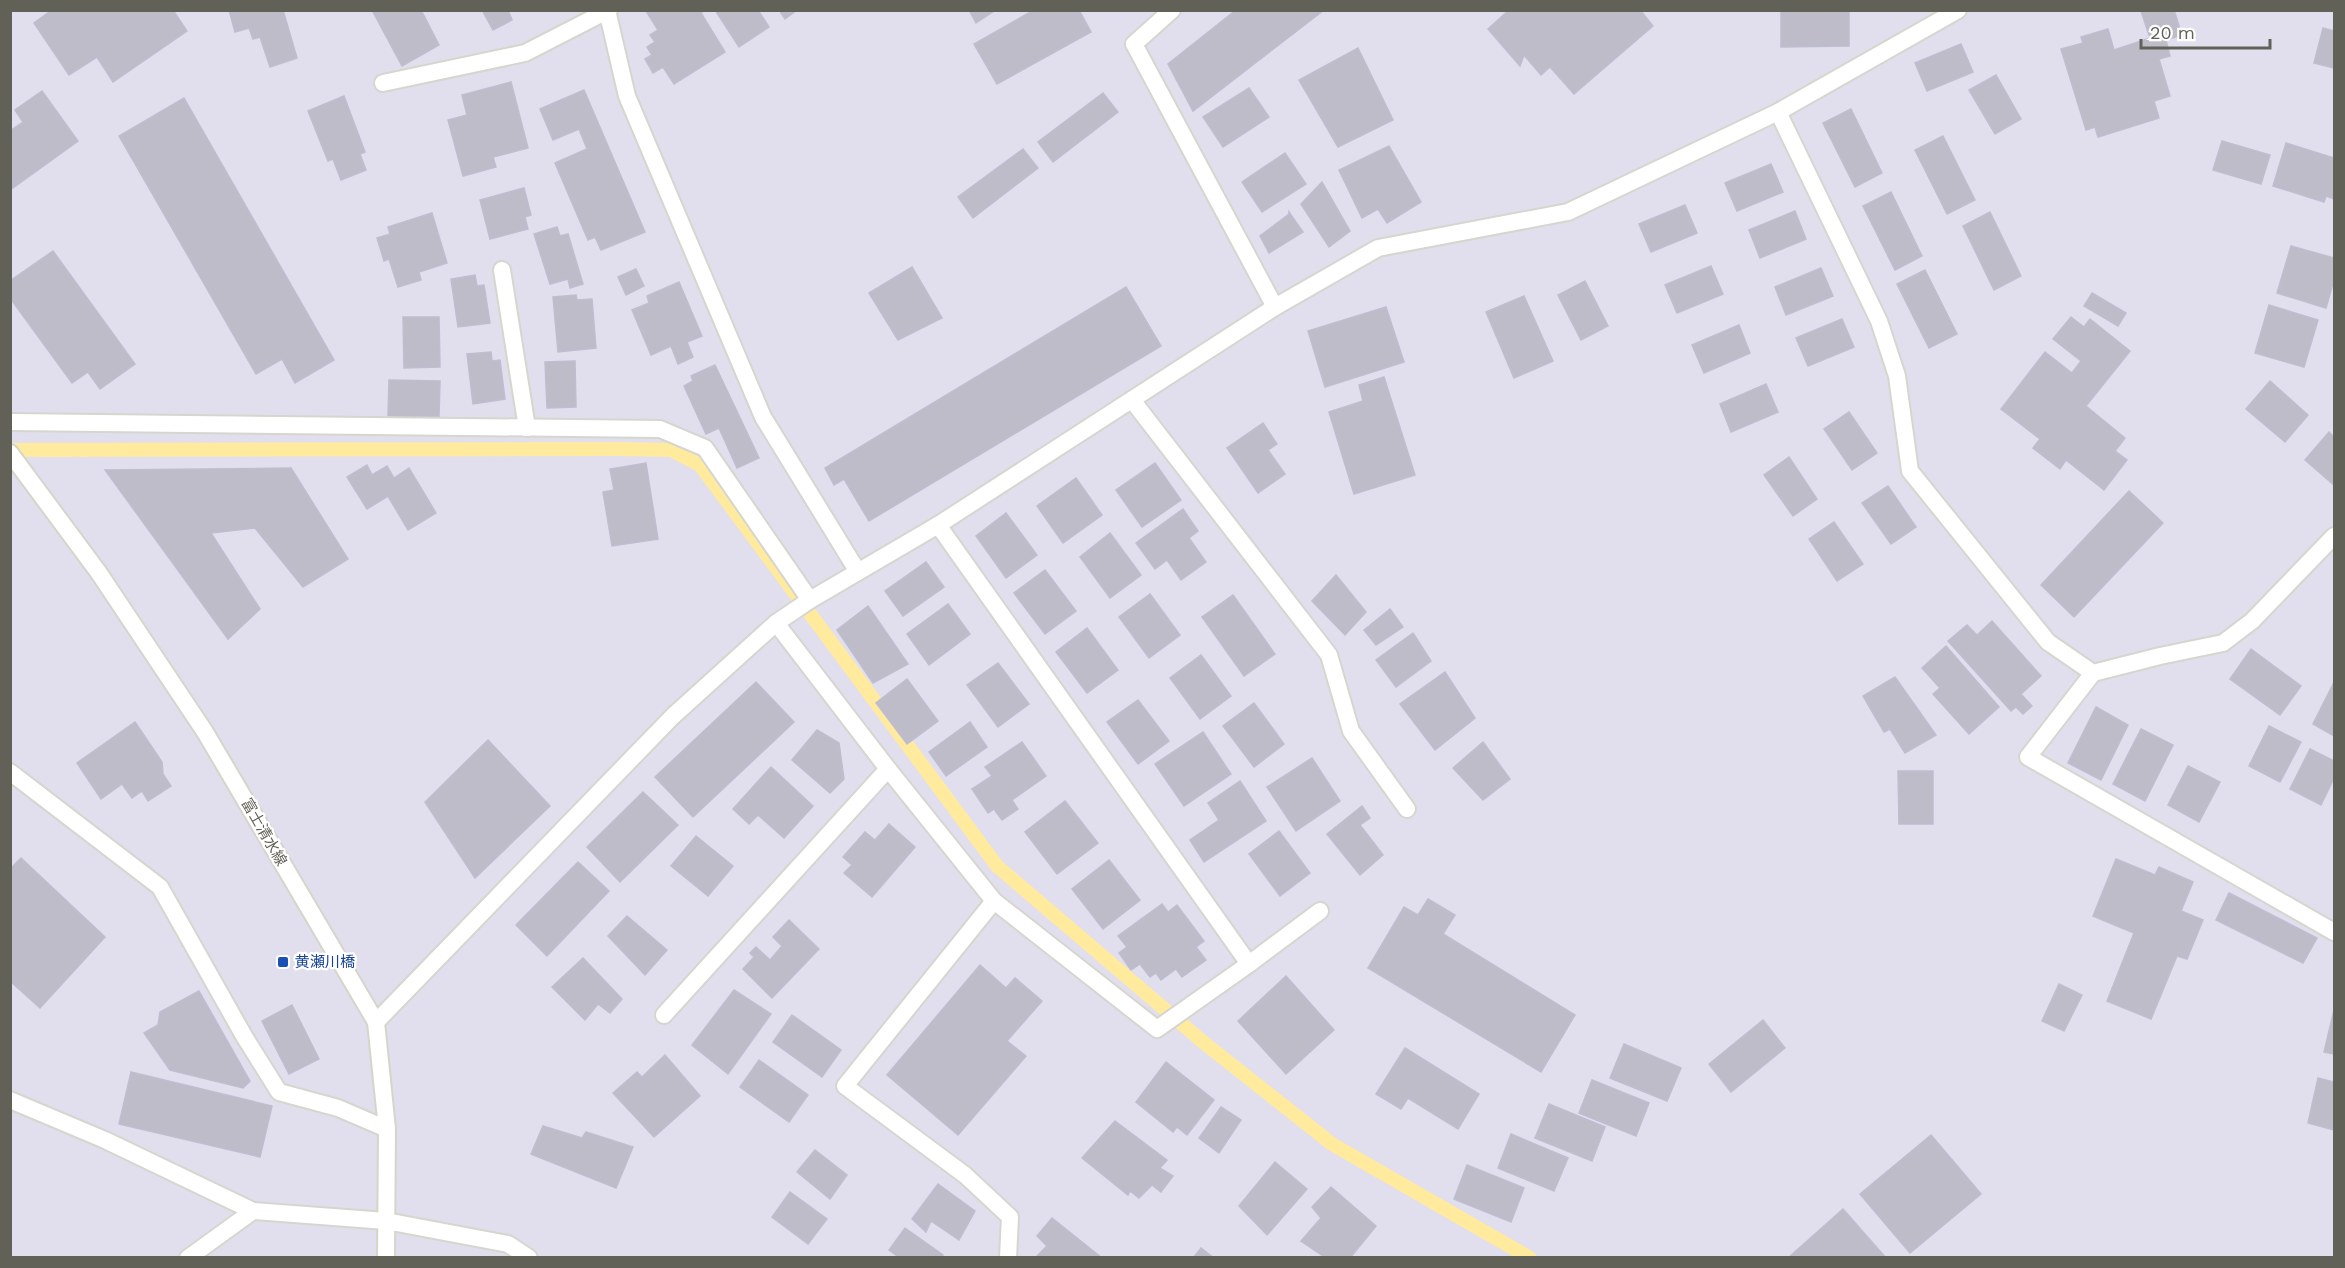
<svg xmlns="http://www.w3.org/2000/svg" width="2345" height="1268" font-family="'Work Sans','Noto Sans JP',sans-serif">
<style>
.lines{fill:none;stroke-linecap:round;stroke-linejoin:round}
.stream{stroke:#ffea9e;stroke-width:14}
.building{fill:#bdbcc8;stroke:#bebdd2;stroke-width:1.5}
.service-casing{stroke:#d6d6ce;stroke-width:20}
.minor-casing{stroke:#d6d6ce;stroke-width:20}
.secondary-casing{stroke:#d5d5ca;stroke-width:20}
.service{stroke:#fff;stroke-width:16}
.minor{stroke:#fff;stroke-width:16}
.secondary{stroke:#fff;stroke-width:16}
.transit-dot{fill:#1a4fb4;stroke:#fff;stroke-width:2}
.labels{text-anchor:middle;stroke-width:4.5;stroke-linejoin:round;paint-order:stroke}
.street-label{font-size:15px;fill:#626158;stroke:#fff}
.transit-label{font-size:15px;fill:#164399;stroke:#fff;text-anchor:start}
</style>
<rect width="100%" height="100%" fill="#e1dfed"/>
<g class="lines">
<path class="stream" d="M10,450l607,-1 54,1 29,15 297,401 206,176 129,102 198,114"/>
</g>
<g class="building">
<path d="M52,10h121l14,21 -74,51 -16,-25 -28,18 -35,-52z"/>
<path d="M229,10h54l14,48 -27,9 -10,-30 -7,2 -4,-11 -14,4z"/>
<path d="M372,10h49l18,35 -37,21z"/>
<path d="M482,10h26l4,10 -19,10z"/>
<path d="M705,10l-4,3 24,39 -51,32 -11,-17 -10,6 -8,-14 7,-4 -5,-8 8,-5 -5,-7 8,-5 -12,-19z"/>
<path d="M715,10h43l11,17 -30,20z"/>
<path d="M779,10h18l-12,9z"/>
<path d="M969,10h25v1l-18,12z"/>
<path d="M1034,10h45l12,22 -94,52 -23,-40z"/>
<path d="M1236,10h88l-131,101 -25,-47z"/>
<path d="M1509,10h131l13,16 -79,68 -24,-27 -9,8 -17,-20 -4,11 -32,-37z"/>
<path d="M1802,10h47v36l-68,1v-36z"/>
<path d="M2174,10l8,25 -16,5 4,16 -11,3 11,37 -16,5 5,17 -61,19 -3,-10 -9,3 -25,-81 22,-6 -2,-6 27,-8 6,21 36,-12 -9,-27z"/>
<path d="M2323,28l11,3v37l-20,-5z"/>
<path d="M1961,44l12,28 -46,19 -12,-28z"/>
<path d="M1358,48l35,72 -55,27 -39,-67z"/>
<path d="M1996,75l25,44 -26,15 -26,-44z"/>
<path d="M511,82l17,66 -35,9 3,10 -33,9 -15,-56 19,-5 -5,-20z"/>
<path d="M1249,88l20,29 -46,30 -20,-30z"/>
<path d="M584,90l61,142 -44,18 -6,-13 -7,3 -33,-77 32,-14 -8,-20 -26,11 -13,-31z"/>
<path d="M42,91l36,50 -68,49v-59l13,-9 -8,-12z"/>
<path d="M1103,93l15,19 -65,50 -15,-20z"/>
<path d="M344,96l21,56 -5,2 6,16 -25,10 -8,-21 -5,2 -20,-50z"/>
<path d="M184,98l150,262 -39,23 -13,-24 -26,15 -137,-238z"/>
<path d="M1851,109l31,64 -27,14 -32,-64z"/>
<path d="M1943,136l32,64 -28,14 -32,-64z"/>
<path d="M2222,141l48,14 -9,29 -48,-14z"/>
<path d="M2286,143l48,15v41l-8,-3 -2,6 -51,-16z"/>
<path d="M1389,146l32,56 -34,21 -9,-14 -16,9 -23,-48z"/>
<path d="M1023,149l15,19 -65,50 -15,-21z"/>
<path d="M1285,153l21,31 -44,28 -20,-30z"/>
<path d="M1771,164l12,28 -46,19 -12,-28z"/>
<path d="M1322,182l28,49 -21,16 -28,-43z"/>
<path d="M524,188l7,27 -6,2 3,12 -38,10 -10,-39z"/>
<path d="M1891,192l31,64 -27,14 -32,-64z"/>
<path d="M1685,205l12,28 -46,19 -12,-28z"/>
<path d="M1795,211l11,28 -46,19 -11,-28z"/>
<path d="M1289,212l14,20 -34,21 -9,-17 29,-22z"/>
<path d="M1990,212l31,64 -27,14 -31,-64z"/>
<path d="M432,213l15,50 -28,9 2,8 -23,7 -9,-28 -5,2 -7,-23 13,-4 -2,-7z"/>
<path d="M557,227l3,9 8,-2 15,50 -13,4 -2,-9 -18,5 -16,-50z"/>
<path d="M2291,246l43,12v22l-8,28 -49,-15z"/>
<path d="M53,251l82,113 -35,25 -12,-17 -16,11 -62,-85v-17z"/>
<path d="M1711,266l12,28 -46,19 -12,-28z"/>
<path d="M912,267l30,51 -44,22 -29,-47z"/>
<path d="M1821,268l12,28 -47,19 -11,-28z"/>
<path d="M636,269l8,17 -18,9 -8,-18z"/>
<path d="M1925,270l32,64 -28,14 -32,-64z"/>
<path d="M475,275l2,11 7,-1 6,38 -32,4 -7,-48z"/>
<path d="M1585,281l23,45 -27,14 -23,-45z"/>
<path d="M679,282l23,54 -15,6 6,15 -15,7 -7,-18 -20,9 -19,-45 17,-7 -2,-7z"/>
<path d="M1126,287l35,59 -292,175 -25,-42 -10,6 -9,-17z"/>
<path d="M2092,293l34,20 -8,13 -34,-20z"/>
<path d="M576,295l1,5 15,-1 4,49 -38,4 -5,-55z"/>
<path d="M1524,296l29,65 -39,17 -28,-66z"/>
<path d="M2269,305l49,15 -14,47 -49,-14z"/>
<path d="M1386,307l18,55 -79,25 -17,-56z"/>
<path d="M403,317h36l1,50 -36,1z"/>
<path d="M2071,317l13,10 6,-8 40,32 -44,55 39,32 -10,13 12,9 -23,30 -38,-30 -6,9 -27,-21 7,-9 -39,-30 44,-57 27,21 9,-12 -28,-22z"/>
<path d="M1842,319l12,28 -46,19 -12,-28z"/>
<path d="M1739,325l11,28 -46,20 -12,-28z"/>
<path d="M491,352l1,9 8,-1 5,39 -32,5 -6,-50z"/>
<path d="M575,361l1,46 -29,1 -2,-46z"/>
<path d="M715,365l44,93 -22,10 -18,-40 -13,6 -22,-48 9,-5 -2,-5z"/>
<path d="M1384,377l31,98 -61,19 -25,-82 34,-11 -4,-16z"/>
<path d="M389,380l51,1 -1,36 -51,-1z"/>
<path d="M2270,381l38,34 -23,27 -39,-33z"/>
<path d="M1766,384l12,28 -47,20 -11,-28z"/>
<path d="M1849,412l28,41 -25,17 -28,-41z"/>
<path d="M1263,423l14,21 -9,6 17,24 -27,19 -31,-45z"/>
<path d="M2329,432l5,5v48l-29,-25z"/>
<path d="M1789,457l28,42 -24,17 -29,-41z"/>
<path d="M646,463l12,76 -46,7 -9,-54 11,-2 -4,-21z"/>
<path d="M1155,463l26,37 -39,27 -26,-37z"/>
<path d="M367,465l5,10 15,-9 7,12 15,-10 27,45 -28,17 -20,-34 -21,13 -20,-32z"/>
<path d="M291,468l57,91 -45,28 -48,-59 -44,5 49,76 -32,30 -123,-169z"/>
<path d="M1076,478l26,37 -39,28 -26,-37z"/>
<path d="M1888,486l28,41 -25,17 -29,-41z"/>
<path d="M2129,491l34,32 -89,94 -33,-32z"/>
<path d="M1183,509l15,22 -9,7 17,24 -25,18 -14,-20 -12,9 -19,-26z"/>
<path d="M1006,513l31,42 -31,23 -30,-42z"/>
<path d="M1834,522l29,42 -26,17 -28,-42z"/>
<path d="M1110,533l31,42 -31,23 -30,-41z"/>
<path d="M926,562l18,25 -41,29 -18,-25z"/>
<path d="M1045,570l31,41 -31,23 -31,-41z"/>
<path d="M1336,575l30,37 -21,23 -33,-34z"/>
<path d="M1150,594l30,41 -31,23 -30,-41z"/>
<path d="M1233,595l42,59 -31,22 -42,-59z"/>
<path d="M948,604l22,30 -41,31 -22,-31z"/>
<path d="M868,606l40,58 -35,19 -36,-53z"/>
<path d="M1390,609l13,18 -27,18 -12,-15z"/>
<path d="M1992,621l49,55 -20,18 11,12 -9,8 -7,-7 -5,4 -63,-70 19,-16 10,10z"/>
<path d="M1087,628l31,42 -31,23 -31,-41z"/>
<path d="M1413,633l18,28 -35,26 -20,-27z"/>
<path d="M1946,646l53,61 -30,27 -36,-40 7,-6 -18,-20z"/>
<path d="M2251,649l50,37 -21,29 -50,-36z"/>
<path d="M1201,655l30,41 -31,23 -30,-41z"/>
<path d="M998,663l31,41 -31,23 -31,-42z"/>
<path d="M1445,672l30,46 -40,32 -35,-46z"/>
<path d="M1895,677l41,58 -31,18 -15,-24 -6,3 -21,-36z"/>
<path d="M907,679l31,42 -31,23 -31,-41z"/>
<path d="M756,682l38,40 -101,95 -38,-40z"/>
<path d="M2334,682v54l-21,-12z"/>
<path d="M1138,700l31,41 -31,23 -31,-42z"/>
<path d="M1254,703l30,41 -30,23 -31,-41z"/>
<path d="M2096,707l32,18 -27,55 -33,-17z"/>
<path d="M135,722l27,40 1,12 8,12 -23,15 -6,-10 -10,7 -10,-14 -21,15 -24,-36z"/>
<path d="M970,722l17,25 -41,29 -17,-24z"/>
<path d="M2269,726l32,16 -21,40 -31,-16z"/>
<path d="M2141,729l32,16 -28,56 -32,-17z"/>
<path d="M817,730l22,13 5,36 -14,14 -38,-33z"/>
<path d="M1203,732l28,42 -47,32 -29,-42z"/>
<path d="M488,740l62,66 -75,72 -50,-76z"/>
<path d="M1022,742l24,34 -34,24 6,9 -16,11 -8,-11 -6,4 -16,-24 20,-13 -7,-9z"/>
<path d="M1483,742l27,37 -27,21 -30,-32z"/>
<path d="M2310,749l24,12v17l-13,27 -31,-16z"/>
<path d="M1312,758l28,43 -44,30 -29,-44z"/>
<path d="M2188,766l32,16 -21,40 -31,-17z"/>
<path d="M771,767l42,39 -29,32 -26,-23 -9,9 -16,-15z"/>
<path d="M1898,771h35v53h-34z"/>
<path d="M1240,781l26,40 -62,41 -14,-22 29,-20 -11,-17z"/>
<path d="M643,792l35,33 -58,57 -33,-35z"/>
<path d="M1065,801l33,42 -41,31 -32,-42z"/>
<path d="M1362,806l8,12 -10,7 23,30 -23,20 -33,-41z"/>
<path d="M889,824l26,23 -43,50 -28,-24 8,-8 -9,-8 22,-25 10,8z"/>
<path d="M1279,831l31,42 -30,23 -31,-42z"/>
<path d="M696,836l37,30 -25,30 -37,-30z"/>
<path d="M21,858l84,79 -65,71 -30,-27v-112z"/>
<path d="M2116,859l39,16 4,-8 34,15 -12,29 22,9 -16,39 -10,-3 -26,63 -44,-18 27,-68 -41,-17z"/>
<path d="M1109,860l31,40 -37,29 -31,-40z"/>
<path d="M578,862l31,29 -62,65 -31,-31z"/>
<path d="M2229,893l88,45 -14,25 -87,-43z"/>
<path d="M1428,899l27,16 -12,19 132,81 -34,57 -173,-104 36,-61 14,8z"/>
<path d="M1162,904l6,8 9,-7 27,36 -8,6 10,13 -24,17 -6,-8 -15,11 -5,-7 -6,4 -10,-13 -9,6 -12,-17 8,-6 -9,-11z"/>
<path d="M627,916l40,34 -22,25 -37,-39z"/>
<path d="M789,920l30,29 -47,49 -29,-29 11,-12 -4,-4 6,-6 14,13 12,-14 -9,-9z"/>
<path d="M583,958l39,41 -12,14 -12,-9 -13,16 -33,-33z"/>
<path d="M980,965l26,23 9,-10 27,23 -35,40 19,15 -68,79 -71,-60z"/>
<path d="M1286,976l48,54 -48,44 -48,-53z"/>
<path d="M2059,984l23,11 -18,36 -22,-10z"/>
<path d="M734,990l37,24 -43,60 -36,-29z"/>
<path d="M199,991l51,90 -7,7 -73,-18 -26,-37 14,-8 2,-13z"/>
<path d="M292,1005l27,54 -30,15 -27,-53z"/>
<path d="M2334,1010v44l-10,-2z"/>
<path d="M792,1015l49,35 -19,27 -49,-35z"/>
<path d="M1763,1020l22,28 -54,44 -22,-28z"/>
<path d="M1624,1044l57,24 -14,33 -57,-23z"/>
<path d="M1405,1048l74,46 -21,35 -50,-31 -7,11 -25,-15z"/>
<path d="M665,1055l35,41 -46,41 -41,-44 24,-21 5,5z"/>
<path d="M759,1060l49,35 -19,27 -49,-35z"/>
<path d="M1166,1062l48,38 -27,35 -10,-8 -4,5 -37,-30z"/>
<path d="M131,1072l141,34 -12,51 -141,-33z"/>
<path d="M2318,1078l16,4v48l-26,-7z"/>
<path d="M1592,1080l57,23 -13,33 -57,-23z"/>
<path d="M1549,1104l56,23 -13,34 -57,-23z"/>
<path d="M1221,1107l20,13 -22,33 -20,-15z"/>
<path d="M1115,1121l52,39 -7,8 13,8 -12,16 -9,-7 -13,13 -9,-7 -2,4 -46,-37z"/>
<path d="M543,1126l39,12 4,-6 47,15 -17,41 -85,-34z"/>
<path d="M1511,1134l57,24 -14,33 -56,-23z"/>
<path d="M1931,1135l50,59 -71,59 -50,-59z"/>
<path d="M815,1150l32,25 -17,24 -33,-27z"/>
<path d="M1275,1162l32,27 -40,46 -28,-29z"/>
<path d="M1467,1165l57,23 -13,34 -57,-23z"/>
<path d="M938,1184l37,27 -16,29 -28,-19 -5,11 -14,-13z"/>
<path d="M1331,1187l45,39 -26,32h-24l-25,-17 20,-23 -9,-11z"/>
<path d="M790,1192l37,27 -19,25 -36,-27z"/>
<path d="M1843,1209l43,49h-98z"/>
<path d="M1052,1218l50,40h-67l12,-12 -10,-10z"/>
<path d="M905,1228l38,27 -2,3h-41l-11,-8z"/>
<path d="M1201,1248l13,10h-21z"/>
</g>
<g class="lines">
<g class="service-casing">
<path id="service" d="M10,772l150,115 84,149 35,56 59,16 49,21"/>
</g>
<g class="minor-casing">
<g id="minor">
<path d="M607,10l20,86 136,321 95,155"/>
<path d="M1172,10l-38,34 141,263"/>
<path d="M383,83l142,-30 84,-43"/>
<path d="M1778,112l101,209 18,55 13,95 138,171 45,31 67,-17 63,-13 29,-22 82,-85"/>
<path d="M502,270l25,158"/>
<path d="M1132,400l197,255 22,76 56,78"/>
<path d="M10,422l650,7 45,19 105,152"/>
<path d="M938,525l311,439 71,-53"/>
<path d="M776,623l112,146 106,132 163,128 92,-65"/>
<path d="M2093,673l-65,84 306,175"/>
<path d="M994,901l-149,185 120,89 45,42 -2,41"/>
<path d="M664,1015l224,-246"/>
<path d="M376,1022l297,-306 103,-93 34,-23 128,-75 337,-218 103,-59 190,-36 210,-100 180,-102"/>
<path d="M10,1100l95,40 148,71 133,10 122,23 21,14"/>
<path d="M188,1258l65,-47"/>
</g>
</g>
<g class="secondary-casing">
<path id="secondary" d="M10,453l89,120 106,159 171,290 11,107 -1,129"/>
</g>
<use href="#service" class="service"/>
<use href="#minor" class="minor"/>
<use href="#secondary" class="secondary"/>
</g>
<rect class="transit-dot" x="277" y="956" width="12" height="12" rx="3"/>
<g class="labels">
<g class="street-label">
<text transform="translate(264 832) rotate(60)" y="5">富士清水線</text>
</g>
<g class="transit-label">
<text x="295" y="967">黄瀬川橋</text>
</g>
</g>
<rect width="2345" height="1268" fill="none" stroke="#626158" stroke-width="24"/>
<path d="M2141 39v9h129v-9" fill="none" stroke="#626158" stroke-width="3"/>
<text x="2150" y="39" font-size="18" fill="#626158" stroke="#ffffff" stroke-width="4.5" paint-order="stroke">20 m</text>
</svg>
